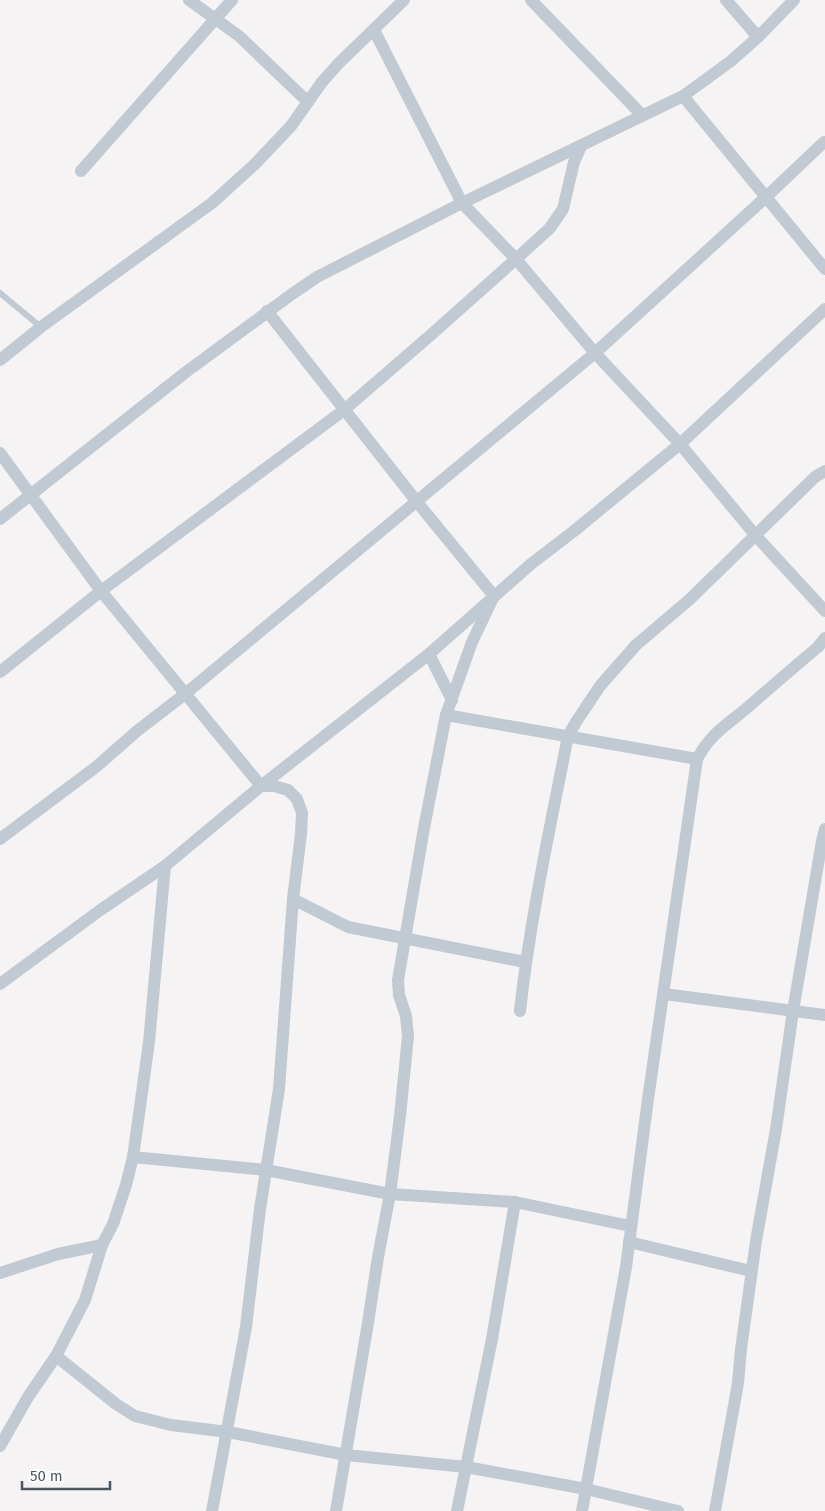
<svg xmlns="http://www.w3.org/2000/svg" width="825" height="1511" font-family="'Fira Sans',sans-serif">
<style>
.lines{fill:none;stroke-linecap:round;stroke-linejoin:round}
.lane{stroke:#c1cad2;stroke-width:6}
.street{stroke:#c1cad2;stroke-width:12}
</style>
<rect width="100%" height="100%" fill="#f5f3f3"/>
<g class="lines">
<path class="lane" d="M0,293l41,34"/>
<g class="street">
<path d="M189,0l50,36 69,66"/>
<path d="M531,0l111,115"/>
<path d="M726,0l32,37"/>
<path d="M374,30l88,173 54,56 79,94 85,91 76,92 69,75"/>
<path d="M683,96l142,173"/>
<path d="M81,171l151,-171"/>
<path d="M267,311l150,191 77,94 -22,46 -26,73 -22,113 -26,152 1,15 7,21 2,20 -8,80 -10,78 -12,63 -10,66 -32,188"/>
<path d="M0,360l41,-33 171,-124 42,-38 37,-39 31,-44 17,-19 65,-63"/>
<path d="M0,453l101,138 160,195h13l14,4 9,9 5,14 -1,21 -8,65 -14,190 -19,120 -14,118 -34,184"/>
<path d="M0,519l186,-147 106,-78 25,-17 145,-74 221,-107 48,-35 27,-24 36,-37"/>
<path d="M429,654l23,46"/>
<path d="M0,672l101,-81 243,-181 89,-77 83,-74 34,-31 13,-19 11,-47 7,-16"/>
<path d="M446,715l251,44"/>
<path d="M0,839l96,-72 41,-36 48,-37 410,-341 171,-156 58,-55"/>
<path d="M293,899l55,28 177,35"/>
<path d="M0,984l99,-73 66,-45 96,-80 168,-132 102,-90 43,-33 106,-87 145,-135"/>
<path d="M664,994l161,21"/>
<path d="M520,1011c10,-92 30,-183 48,-275l8,-14 24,-36 36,-41 53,-45 126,-123 10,-6"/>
<path d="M133,1157l133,13 124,24 125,8 115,24"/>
<path d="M629,1242l122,29"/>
<path d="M0,1273l58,-19 44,-9"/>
<path d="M56,1356l60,48 19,12 36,9 57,7 118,23 120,12 120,22 92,22"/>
<path d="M0,1446l28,-49 28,-41 29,-56 17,-55 11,-21 13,-39 7,-28 16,-115 16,-176"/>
<path d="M457,1511l35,-172 23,-137"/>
<path d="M582,1511l44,-244 22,-168 49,-340c15,-27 29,-33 51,-52 23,-20 46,-40 70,-60l7,-9"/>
<path d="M715,1511l23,-128 3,-34 15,-108 20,-112 17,-118 29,-170 3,-12"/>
</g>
</g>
<path d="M22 1481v8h88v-8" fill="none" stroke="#4a5661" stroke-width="2.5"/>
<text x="30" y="1481" font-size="15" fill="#4a5661" stroke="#ffffff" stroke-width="4" paint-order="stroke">50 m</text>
</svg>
